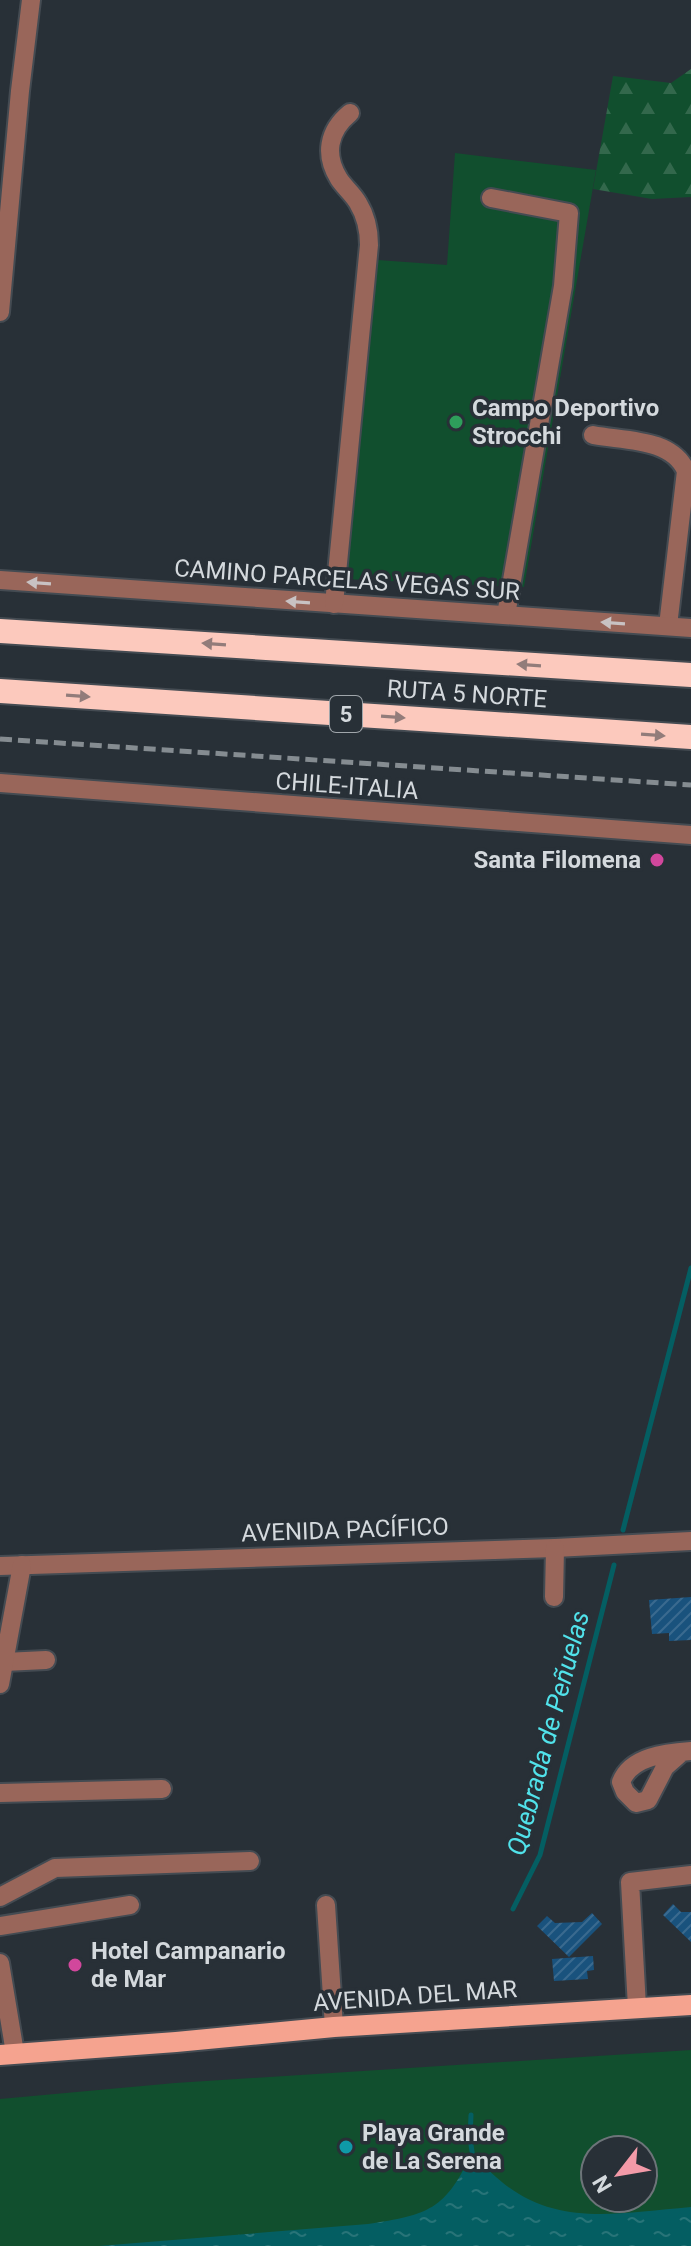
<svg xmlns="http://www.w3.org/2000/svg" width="691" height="2246" font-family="Roboto,sans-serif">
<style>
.green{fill:#114f2e;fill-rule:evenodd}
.forest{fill:url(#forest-firs)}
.water{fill:url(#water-ripples)}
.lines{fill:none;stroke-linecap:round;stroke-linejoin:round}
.stream{stroke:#045e62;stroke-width:5}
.building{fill:url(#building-hatch)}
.minor-casing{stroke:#444b52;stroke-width:22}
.major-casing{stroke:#444b52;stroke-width:24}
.highway-casing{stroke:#444b52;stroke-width:28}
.minor{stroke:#99665a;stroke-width:18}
.major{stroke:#f5a38f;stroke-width:20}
.highway{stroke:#fcc9bd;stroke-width:24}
.rail{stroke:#858c91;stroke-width:5;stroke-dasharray:12 6;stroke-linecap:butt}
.oneway{fill:#c8c2c3}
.oneway2{fill:#927c7a}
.leisure-dot{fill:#2e9e5b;stroke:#283037;stroke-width:3}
.hotel-dot{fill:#d1479c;stroke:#283037;stroke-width:3}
.culture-dot{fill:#0f9aa8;stroke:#283037;stroke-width:3}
.labels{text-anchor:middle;stroke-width:7;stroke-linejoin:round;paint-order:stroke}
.shield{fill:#283037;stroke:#a0a6ab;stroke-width:2}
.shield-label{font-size:22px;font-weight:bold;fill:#d4d9dd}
.poi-label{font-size:24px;font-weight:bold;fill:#d4d9dd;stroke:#283037;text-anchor:start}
.street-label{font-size:24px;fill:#d4d9dd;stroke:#283037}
.water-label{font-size:26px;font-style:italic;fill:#51e2ea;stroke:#283037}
</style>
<defs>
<pattern id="forest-firs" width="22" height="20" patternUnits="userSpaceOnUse" patternTransform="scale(2)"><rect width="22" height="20" fill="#114f2e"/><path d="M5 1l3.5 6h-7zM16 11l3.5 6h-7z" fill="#33684c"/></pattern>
<pattern id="water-ripples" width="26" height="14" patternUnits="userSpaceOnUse" patternTransform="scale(2)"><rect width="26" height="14" fill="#045e62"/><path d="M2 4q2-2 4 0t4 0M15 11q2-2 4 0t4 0" fill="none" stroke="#287478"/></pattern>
<pattern id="building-hatch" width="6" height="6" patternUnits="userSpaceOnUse" patternTransform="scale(2)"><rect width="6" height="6" fill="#19527d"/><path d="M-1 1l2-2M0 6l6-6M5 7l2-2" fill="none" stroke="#3a6a8f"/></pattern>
</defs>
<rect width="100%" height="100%" fill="#283037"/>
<g class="green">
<path d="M455,153l141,17 -72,417 -180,-8 34,-319 69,5z"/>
<path d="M691,2050v196h-691v-147l175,-16zM595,2150h48v48h-48z"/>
</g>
<path class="forest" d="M691,69v128l-39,2 -59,-10 20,-113 58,7z"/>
<path class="water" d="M472,2152c65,79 128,63 219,55v39h-592l269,-22c60,-9 78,-14 104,-72z"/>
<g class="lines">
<g class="stream">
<path d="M623,1530l68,-262"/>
<path d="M513,1909l27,-54 74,-290"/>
<path d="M471,2115l-1,23 3,20"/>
</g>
</g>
<g class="building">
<path d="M691,1597v43l-22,1v-8l-17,1 -3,-34z"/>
<path d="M673,1904l8,8h10v30l-28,-27z"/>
<path d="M592,1913l10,11 -33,33 -32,-31 10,-10 8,7 27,-1z"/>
<path d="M593,1956l1,14 -7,1 1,8 -34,2 -2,-22z"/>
</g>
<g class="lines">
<g class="minor-casing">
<g id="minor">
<path d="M491,198l78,15 -6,73 -57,329"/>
<path d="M0,312l20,-221 11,-91"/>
<path d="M593,435c31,6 79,3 93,36l-18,155"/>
<path d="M0,580l691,48"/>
<path d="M334,604l35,-359c0,-15 -3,-29 -11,-42 -5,-9 -13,-15 -19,-24 -15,-24 -11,-48 11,-66"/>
<path d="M0,783l691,52"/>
<path d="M0,1566l555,-18 136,-7"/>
<path d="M554,1597l1,-49"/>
<path d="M4,1662l42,-2"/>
<path d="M0,1684l22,-119"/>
<path d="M682,1752l-17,15 -17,33 -12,3 -11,-11 -4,-10c10,-26 45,-29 70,-31"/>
<path d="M0,1793l162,-4"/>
<path d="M0,1897l55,-29 195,-7"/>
<path d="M326,1905l8,122"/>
<path d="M0,1926l130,-21"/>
<path d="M0,1963l15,90"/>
<path d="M637,2007l-7,-125 61,-7"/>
</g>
</g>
<g class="major-casing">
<path id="major" d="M0,2055l176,-13 158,-15 357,-22"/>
</g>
<g class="highway-casing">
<g id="highway">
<path d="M0,631l691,44"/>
<path d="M0,691l691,46"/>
</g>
</g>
<use href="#minor" class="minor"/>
<use href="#major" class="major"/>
<use href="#highway" class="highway"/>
<path class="rail" d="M0,739l691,46"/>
</g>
<defs><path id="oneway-solid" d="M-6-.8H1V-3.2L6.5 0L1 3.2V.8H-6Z" transform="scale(2)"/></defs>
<g class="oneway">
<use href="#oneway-solid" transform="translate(39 583) rotate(-176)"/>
<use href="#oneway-solid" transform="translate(298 602) rotate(-176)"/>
<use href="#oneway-solid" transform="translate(613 623) rotate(-176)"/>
</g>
<g class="oneway2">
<use href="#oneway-solid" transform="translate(214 644) rotate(-176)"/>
<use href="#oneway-solid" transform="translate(529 665) rotate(-176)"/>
<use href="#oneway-solid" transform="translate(78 696) rotate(4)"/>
<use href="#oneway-solid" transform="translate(393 717) rotate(4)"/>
<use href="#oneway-solid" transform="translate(653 735) rotate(4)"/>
</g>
<circle class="leisure-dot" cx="456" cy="422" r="8"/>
<g class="hotel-dot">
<circle cx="657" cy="860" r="8"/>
<circle cx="75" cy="1965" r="8"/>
</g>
<circle class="culture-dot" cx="346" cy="2147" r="8"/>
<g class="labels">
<rect class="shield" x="330" y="696" width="32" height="36" rx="6"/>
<g class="shield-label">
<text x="346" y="722">5</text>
</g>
<g class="poi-label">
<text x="472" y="416">Campo Deportivo<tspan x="472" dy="28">Strocchi</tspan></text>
<text x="641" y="868" text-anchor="end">Santa Filomena</text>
<text x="91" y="1959">Hotel Campanario<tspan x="91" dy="28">de Mar</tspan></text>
<text x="362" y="2141">Playa Grande<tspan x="362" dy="28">de La Serena</tspan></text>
</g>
<g class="street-label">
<text transform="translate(347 580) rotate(4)" y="8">CAMINO PARCELAS VEGAS SUR</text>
<text transform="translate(467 694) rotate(4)" y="8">RUTA 5 NORTE</text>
<text transform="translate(347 786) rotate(4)" y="8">CHILE-ITALIA</text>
<text transform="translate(345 1530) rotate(-2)" y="8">AVENIDA PACÍFICO</text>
<text transform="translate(415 1996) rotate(-4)" y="8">AVENIDA DEL MAR</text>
</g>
<g class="water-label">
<text transform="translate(548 1733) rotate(-75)" y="9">Quebrada de Peñuelas</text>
</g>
</g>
<g transform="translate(619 2174) rotate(239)"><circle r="38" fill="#283037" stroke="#6d7479" stroke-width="2"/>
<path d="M0-6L14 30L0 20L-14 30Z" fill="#f39aa8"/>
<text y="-12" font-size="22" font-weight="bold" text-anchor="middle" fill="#d4d9dd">N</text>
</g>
</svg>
